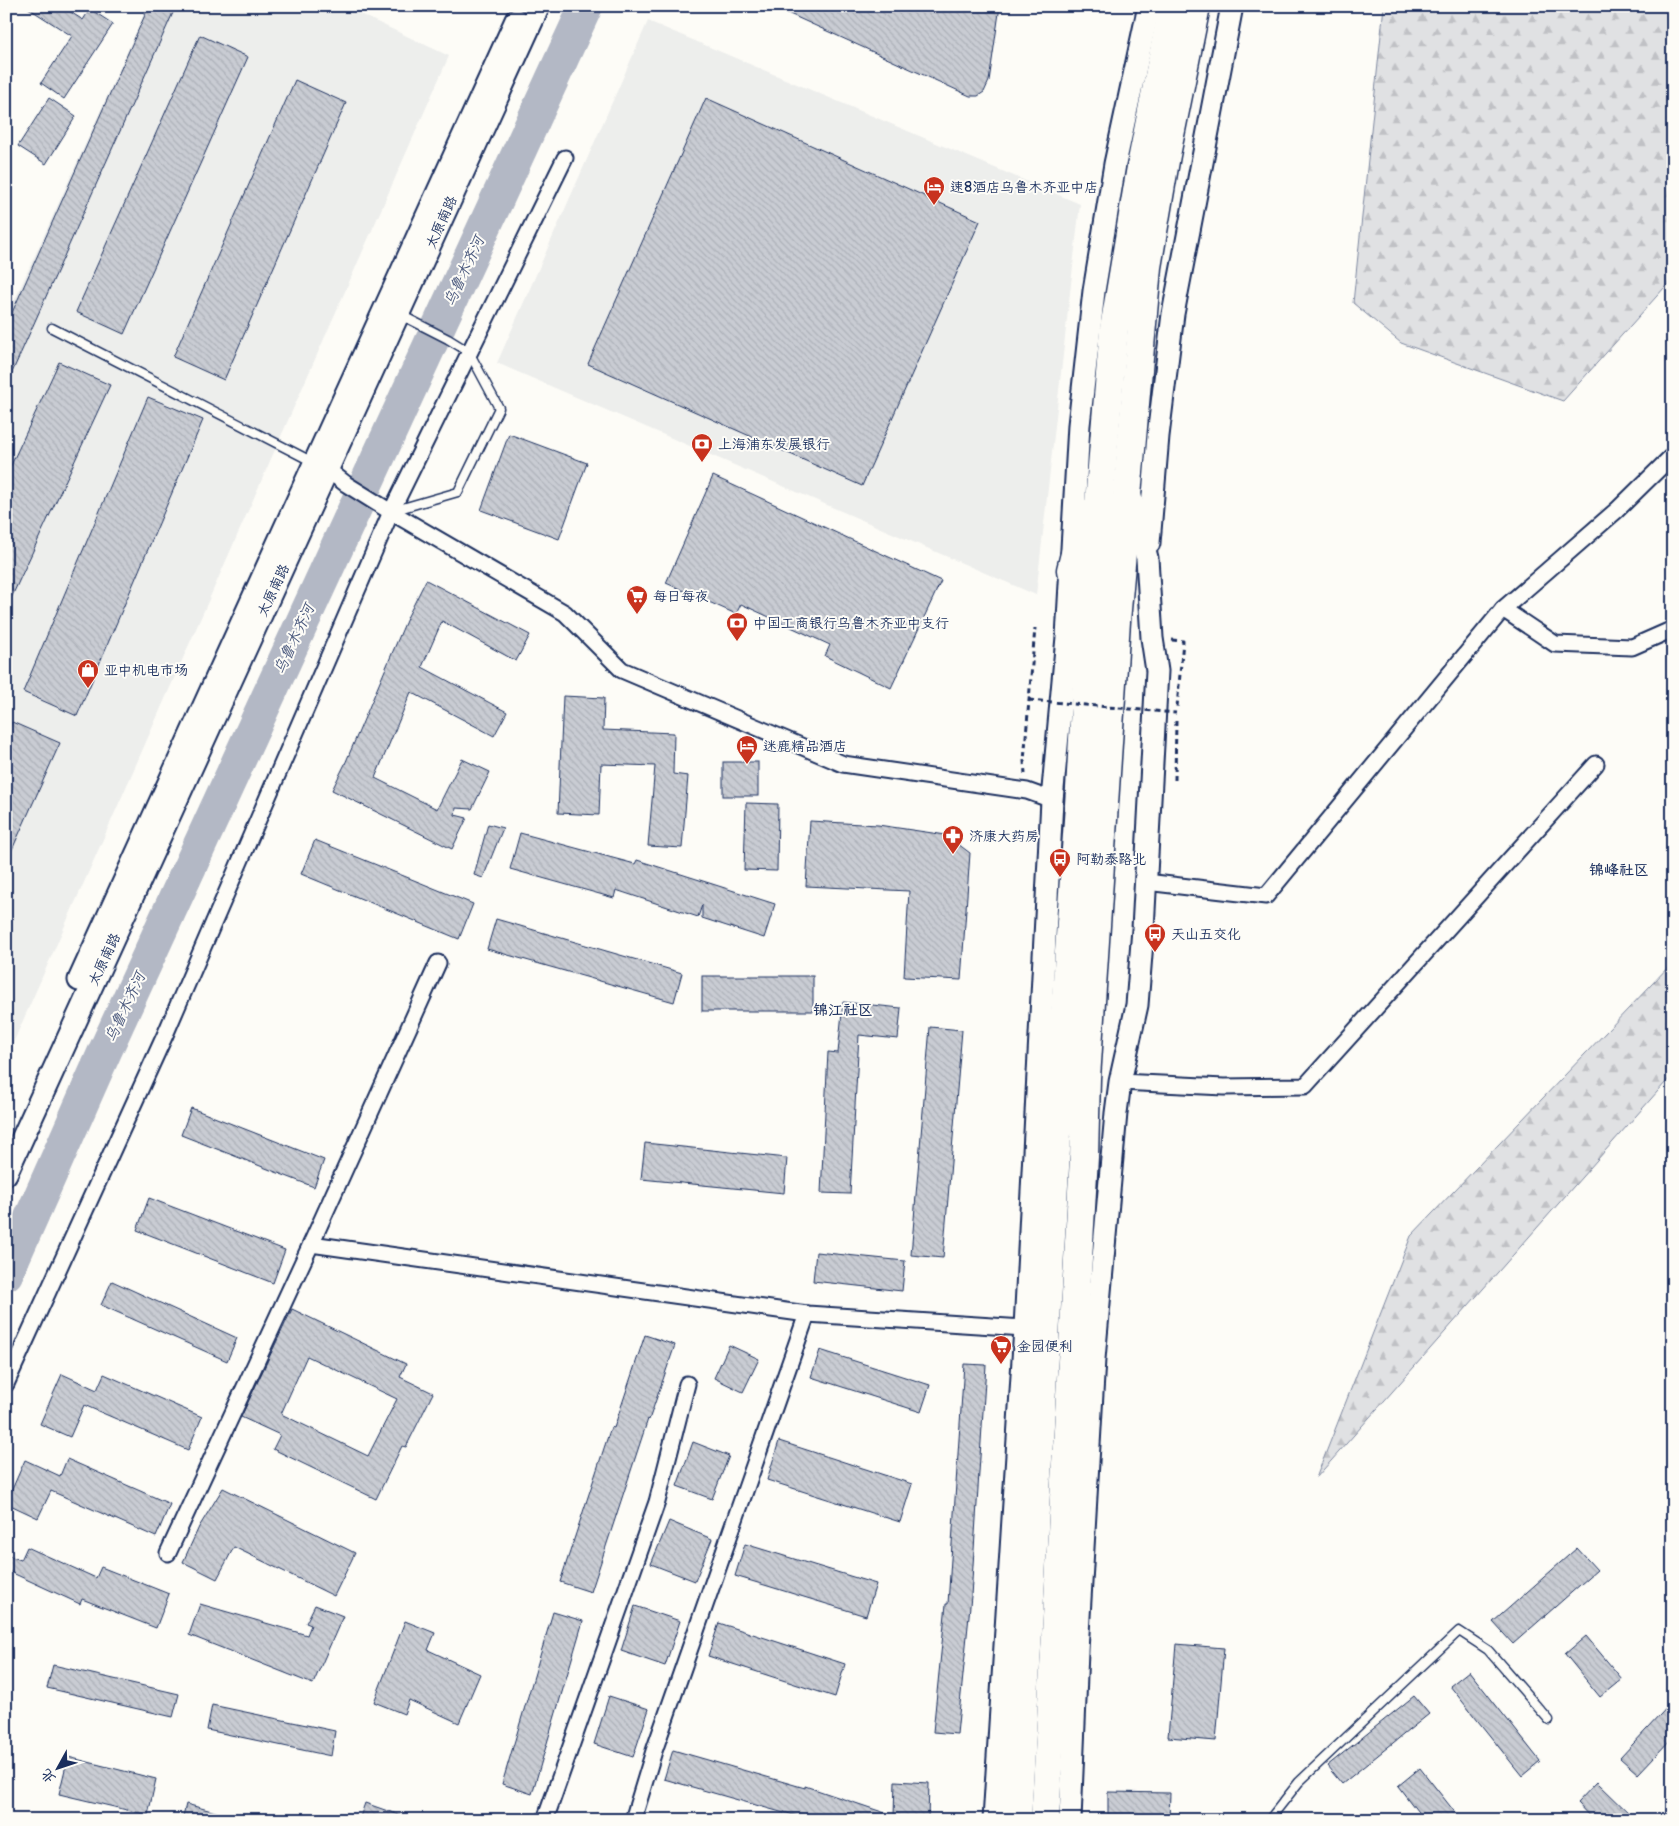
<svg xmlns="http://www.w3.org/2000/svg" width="1679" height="1826" font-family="'Balsamiq Sans','LXGW WenKai TC',sans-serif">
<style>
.built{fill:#edeeec}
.forest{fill:url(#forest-firs);stroke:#7e88a0}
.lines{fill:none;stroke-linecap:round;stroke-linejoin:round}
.river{stroke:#b3b8c5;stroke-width:34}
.building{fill:url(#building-back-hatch);stroke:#1b2f5e;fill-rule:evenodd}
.lane-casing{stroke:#1b2f5e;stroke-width:11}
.street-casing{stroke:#1b2f5e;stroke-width:19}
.secondary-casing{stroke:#1b2f5e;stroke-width:25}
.highway-casing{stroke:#1b2f5e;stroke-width:31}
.path{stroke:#1b2f5e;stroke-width:3;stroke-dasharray:5 4;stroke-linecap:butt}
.lane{stroke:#fdfcf7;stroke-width:8}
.street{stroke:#fdfcf7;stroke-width:15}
.secondary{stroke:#fdfcf7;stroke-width:21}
.highway{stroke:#fdfcf7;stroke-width:28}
.path-bridge{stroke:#1b2f5e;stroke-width:3;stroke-dasharray:5 4;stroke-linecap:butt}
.labels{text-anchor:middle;stroke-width:4;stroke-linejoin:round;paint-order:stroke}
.poi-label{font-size:14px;fill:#1b2f5e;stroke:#fdfcf7;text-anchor:start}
.street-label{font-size:14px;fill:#1b2f5e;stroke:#fdfcf7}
.water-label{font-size:15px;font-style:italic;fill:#49587d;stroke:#fdfcf7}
.neighbourhood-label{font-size:15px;font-weight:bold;fill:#1b2f5e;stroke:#fdfcf7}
</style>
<defs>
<pattern id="forest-firs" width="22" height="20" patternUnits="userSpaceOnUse" patternTransform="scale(1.25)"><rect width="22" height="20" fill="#e0e1e3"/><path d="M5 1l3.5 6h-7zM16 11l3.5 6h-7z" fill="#c0c1c5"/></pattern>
<pattern id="building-back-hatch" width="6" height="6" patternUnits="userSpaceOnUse" patternTransform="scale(1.25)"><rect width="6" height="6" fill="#c9ccd3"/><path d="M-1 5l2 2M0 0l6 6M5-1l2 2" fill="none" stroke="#acb0b8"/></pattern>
</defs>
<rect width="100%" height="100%" fill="#fdfcf7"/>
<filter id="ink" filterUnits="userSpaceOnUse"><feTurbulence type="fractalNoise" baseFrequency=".02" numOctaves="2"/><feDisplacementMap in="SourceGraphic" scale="10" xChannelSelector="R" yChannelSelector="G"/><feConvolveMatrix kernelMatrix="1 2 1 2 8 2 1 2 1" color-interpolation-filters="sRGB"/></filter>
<g filter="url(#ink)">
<g class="built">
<path d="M148,6h195l106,50 -443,1003v-740z"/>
<path d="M648,21l432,183 -44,391 -539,-232z"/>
</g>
<g class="forest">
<path d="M1384,6h289v272l-110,123 -162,-58 -48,-40z"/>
<path d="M1673,962v112l-357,404 95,-242z"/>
</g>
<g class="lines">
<path class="river" d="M6,1274l99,-223 481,-1045"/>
</g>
<g class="building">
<path d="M25,6h36l22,14 7,-11 23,15 -49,75 -23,-16 31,-47z"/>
<path d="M149,6h27l-170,380v-60z"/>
<path d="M772,6h228l-11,75 -5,11 -6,4h-8z"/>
<path d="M200,35l48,22 -124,277 -48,-22z"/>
<path d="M295,80l51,23 -122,277 -51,-23z"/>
<path d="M49,98l27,18 -30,48 -28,-18z"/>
<path d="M706,98l274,123 -118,265 -274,-122z"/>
<path d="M59,362l51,23 -104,224v-133z"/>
<path d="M148,397l55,23 -126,296 -54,-24z"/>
<path d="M509,434l78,29 -28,76 -78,-29z"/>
<path d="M713,476l228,105 -50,107 -66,-32 5,-11 -89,-41 -5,10 -70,-31z"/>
<path d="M426,580l104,55 -14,26 -74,-40 -20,46 85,45 -13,24 -83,-44 -36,86 62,31 25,-50 28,13 -18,37 -16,-1 -1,7 12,3 -15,31 -120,-59 13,-26 63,-148z"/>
<path d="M563,696l41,2 -1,32 71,3 -1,41 15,2 -6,72 -34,-2 7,-80 -54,-2 -2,51 -41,-2z"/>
<path d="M12,722l48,21 -54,120v-128z"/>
<rect x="723" y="762" width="35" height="34"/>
<path d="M746,803l32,1 -1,67 -33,-1z"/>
<path d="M810,821l68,4 68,10 24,18 -9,127 -57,-3 5,-86 -103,-5z"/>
<path d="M488,824l15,4 -20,50 -9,-3z"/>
<path d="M520,833l115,31 2,-4 138,44 -11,34 -62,-20v-13l-4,12 -82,-27 -2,8 -104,-29z"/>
<path d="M315,840l158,64 -14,35 -158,-65z"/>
<path d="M496,919l186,54 -8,29 -187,-53z"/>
<rect x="702" y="976" width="111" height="35"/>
<path d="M843,1002l58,6 -3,31 -39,-4 -9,159 -29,-1 7,-141 10,1z"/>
<path d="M930,1027l32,3 -19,228 -32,-3z"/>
<path d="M191,1108l133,52 -10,27 -133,-52z"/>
<path d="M645,1143l142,15 -3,35 -143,-14z"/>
<path d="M149,1198l136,52 -12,33 -136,-53z"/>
<path d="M816,1252l89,9 -3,30 -89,-10z"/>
<path d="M112,1281l125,57 -10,23 -126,-56z"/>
<path d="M292,1309l114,55 -6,13 33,16 -27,54 -4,-1 -26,53 -103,-50 7,-14 -39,-18zM307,1356l90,43 -29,57 -87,-42z"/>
<path d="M645,1335l30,10 -26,75 -1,-1 -57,173 -31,-10 51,-155 3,1z"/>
<path d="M729,1345l30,14 -16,33 -29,-14z"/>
<path d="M820,1350l110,35 -9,27 -110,-35z"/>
<path d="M964,1364l22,1 -15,231 -14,138 -24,-2 13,-128h2z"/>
<path d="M62,1374l35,16 7,-16 98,43 -14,33 -104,-45 -14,32 -30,-13z"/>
<path d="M779,1441l133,43 -12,38 -133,-42z"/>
<path d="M693,1442l36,14 -17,43 -35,-13z"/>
<path d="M67,1459l103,45 -14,33 -105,-46 -13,27 -32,-15 19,-43 35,16z"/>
<path d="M223,1488l132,65 -21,43 -100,-49 -17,32 -34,-17 16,-35z"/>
<path d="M669,1521l43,18 -17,42 -44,-17z"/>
<path d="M745,1544l131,40 -10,32 -131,-40z"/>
<path d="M27,1547l69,31 5,-11 68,27 -13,34 -74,-29 -2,5 -74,-34v-15l15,5z"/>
<path d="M1577,1548l20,22 -84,74 -20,-22z"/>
<path d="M200,1604l107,31 4,-10 -5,-2 9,-18 28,11 -30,68 -124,-49z"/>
<path d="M635,1606l45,15 -15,45 -44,-15z"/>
<path d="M553,1612l30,9 -51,173 -30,-10z"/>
<path d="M405,1621l30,12 -7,17 52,24 -21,49 -50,-23 -5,14 -30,-12z"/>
<path d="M719,1623l126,41 -10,33 -127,-41z"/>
<path d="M1586,1636l36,43 -22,18 -35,-43z"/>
<path d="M1176,1644l48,4 -8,93 -48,-4z"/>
<path d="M53,1665l126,29 -6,23 -126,-29z"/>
<path d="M1469,1671l71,90 -18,15 -72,-90z"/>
<path d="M609,1696l40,13 -16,48 -39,-13z"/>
<path d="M1414,1696l15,18 -87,70 -15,-18z"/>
<path d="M1673,1701v36l-35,37 -18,-16z"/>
<path d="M212,1705l123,26 -4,25 -124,-26z"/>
<path d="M673,1750l132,38v-2l89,30 1,-35 34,2 -1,37h-119l-25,-8v1l-120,-34z"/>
<path d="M68,1757l88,22 -8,36 -89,-21z"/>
<path d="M1420,1768l41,52h-37l-26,-34z"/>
<path d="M1597,1782l39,38h-43l-16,-17z"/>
<path d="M1108,1792l62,1 -1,27h-61z"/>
<path d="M365,1803l40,14v3h-46z"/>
<path d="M186,1804l41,11 -1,5h-44z"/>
</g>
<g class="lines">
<g class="lane-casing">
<g id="lane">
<path d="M52,328l261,134"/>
<path d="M392,511l66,-19 41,-84 -30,-56 -21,-13 -47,-24"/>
<path d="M1269,1820l30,-38 160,-151 29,19 61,70"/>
</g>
</g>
<g class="street-casing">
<g id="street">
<path d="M328,470l18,14 45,28 174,101 57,57 221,94 184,27 25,9"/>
<path d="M1503,609l52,35 77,3 41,-18"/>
<path d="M1146,882l120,14 237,-287 114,-99 56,-55"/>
<path d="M1120,1082l104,5 81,-1 291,-322"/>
<path d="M311,1244l496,70 218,14"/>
<path d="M6,1384l159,-349 226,-523 174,-354"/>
<path d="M168,1553l143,-309 127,-281"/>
<path d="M545,1820l112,-318 30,-118"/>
<path d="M633,1820l21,-69 153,-437"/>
</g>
</g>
<g class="secondary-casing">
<g id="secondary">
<path d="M1149,543l9,-107 15,-122 59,-308"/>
<path d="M79,980l437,-960"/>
<path d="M6,1174l533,-1168"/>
<path d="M994,1820l31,-492 27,-528 15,-163 12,-212 15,-134 21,-127 34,-158"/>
<path d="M1070,1820l7,-169 17,-292 22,-246 4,-31 17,-77 6,-76 14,-258 -5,-33 -5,-80 -16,-61"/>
</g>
</g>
<g class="highway-casing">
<g id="highway">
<path d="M1071,570l14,-56"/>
<path d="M1017,1820l42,-721 20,-294 14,-229 11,-133 10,-114 28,-168 31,-155"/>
<path d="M1045,1820l39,-663 2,-79 30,-457 31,-354 19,-112 30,-149"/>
</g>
</g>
<g class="path">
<path d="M1172,640l11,1 -6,66"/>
<path d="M1025,774l-1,-13 11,-133"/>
<path d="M1175,780l1,-59"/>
</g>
<use href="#lane" class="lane"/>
<use href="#street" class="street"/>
<use href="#secondary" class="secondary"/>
<use href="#highway" class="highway"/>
<path class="path-bridge" d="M1029,700l147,13"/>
</g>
</g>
<defs>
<g id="hotel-pin" transform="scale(1.125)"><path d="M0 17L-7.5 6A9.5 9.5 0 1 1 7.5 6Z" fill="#c8321e" stroke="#fdfcf7"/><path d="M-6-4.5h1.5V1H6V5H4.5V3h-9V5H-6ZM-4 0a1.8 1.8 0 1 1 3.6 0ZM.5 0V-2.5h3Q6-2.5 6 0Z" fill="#fff"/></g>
<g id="bank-pin" transform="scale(1.125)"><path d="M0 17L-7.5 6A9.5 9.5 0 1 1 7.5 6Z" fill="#c8321e" stroke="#fdfcf7"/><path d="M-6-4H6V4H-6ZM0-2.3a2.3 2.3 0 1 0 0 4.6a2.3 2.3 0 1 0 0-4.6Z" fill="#fff"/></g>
<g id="supermarket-pin" transform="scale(1.125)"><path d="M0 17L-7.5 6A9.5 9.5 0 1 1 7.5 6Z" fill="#c8321e" stroke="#fdfcf7"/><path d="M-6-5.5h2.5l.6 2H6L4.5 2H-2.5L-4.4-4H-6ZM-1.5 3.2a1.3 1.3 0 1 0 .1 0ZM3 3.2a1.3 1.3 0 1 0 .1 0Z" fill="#fff"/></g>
<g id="shop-pin" transform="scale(1.125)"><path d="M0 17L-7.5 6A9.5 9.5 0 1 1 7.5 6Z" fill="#c8321e" stroke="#fdfcf7"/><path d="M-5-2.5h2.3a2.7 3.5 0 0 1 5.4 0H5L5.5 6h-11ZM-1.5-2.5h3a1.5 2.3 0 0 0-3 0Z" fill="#fff"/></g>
<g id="pharmacy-pin" transform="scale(1.125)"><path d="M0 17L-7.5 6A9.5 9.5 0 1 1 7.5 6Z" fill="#c8321e" stroke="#fdfcf7"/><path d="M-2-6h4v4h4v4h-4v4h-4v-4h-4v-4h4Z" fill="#fff"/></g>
<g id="bus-pin" transform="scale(1.125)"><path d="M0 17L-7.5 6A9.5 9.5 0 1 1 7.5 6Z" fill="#c8321e" stroke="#fdfcf7"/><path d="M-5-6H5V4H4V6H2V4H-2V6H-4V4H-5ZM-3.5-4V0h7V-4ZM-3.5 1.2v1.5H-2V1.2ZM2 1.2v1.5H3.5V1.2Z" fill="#fff"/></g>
</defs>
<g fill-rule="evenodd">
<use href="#hotel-pin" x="934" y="187"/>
<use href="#bank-pin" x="702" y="444"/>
<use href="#supermarket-pin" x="637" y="596"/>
<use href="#bank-pin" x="737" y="623"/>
<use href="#shop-pin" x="88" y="670"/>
<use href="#hotel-pin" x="747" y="746"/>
<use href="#pharmacy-pin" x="953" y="836"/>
<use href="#bus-pin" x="1060" y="859"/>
<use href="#bus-pin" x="1155" y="934"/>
<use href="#supermarket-pin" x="1001" y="1346"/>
</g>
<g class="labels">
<g class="poi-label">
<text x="950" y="192">速8酒店乌鲁木齐亚中店</text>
<text x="718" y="449">上海浦东发展银行</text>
<text x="653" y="601">每日每夜</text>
<text x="753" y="628">中国工商银行乌鲁木齐亚中支行</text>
<text x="104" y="675">亚中机电市场</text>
<text x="763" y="751">迷鹿精品酒店</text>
<text x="969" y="841">济康大药房</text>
<text x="1076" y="864">阿勒泰路北</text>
<text x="1171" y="939">天山五交化</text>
<text x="1017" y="1351">金园便利</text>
</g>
<g class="street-label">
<text transform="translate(441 222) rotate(-66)" y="5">太原南路</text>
<text transform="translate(273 590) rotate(-65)" y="5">太原南路</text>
<text transform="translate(104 959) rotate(-65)" y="5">太原南路</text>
</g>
<g class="water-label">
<text transform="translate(464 271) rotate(-65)" y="5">乌鲁木齐河</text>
<text transform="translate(294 639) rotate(-65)" y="5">乌鲁木齐河</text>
<text transform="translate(125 1007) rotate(-65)" y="5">乌鲁木齐河</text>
</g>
<g class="neighbourhood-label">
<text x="1619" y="875">锦峰社区</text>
<text x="843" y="1015">锦江社区</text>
</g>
</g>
<rect width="1679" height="1826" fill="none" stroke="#fdfcf7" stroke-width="25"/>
<rect x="12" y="12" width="1654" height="1801" fill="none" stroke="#1b2f5e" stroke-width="2" filter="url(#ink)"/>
<g transform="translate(58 1768) rotate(230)" stroke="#fdfcf7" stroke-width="4" paint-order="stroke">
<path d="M0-4L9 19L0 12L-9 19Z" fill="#1b2f5e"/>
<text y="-8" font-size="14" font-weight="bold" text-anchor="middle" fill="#1b2f5e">北</text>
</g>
</svg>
